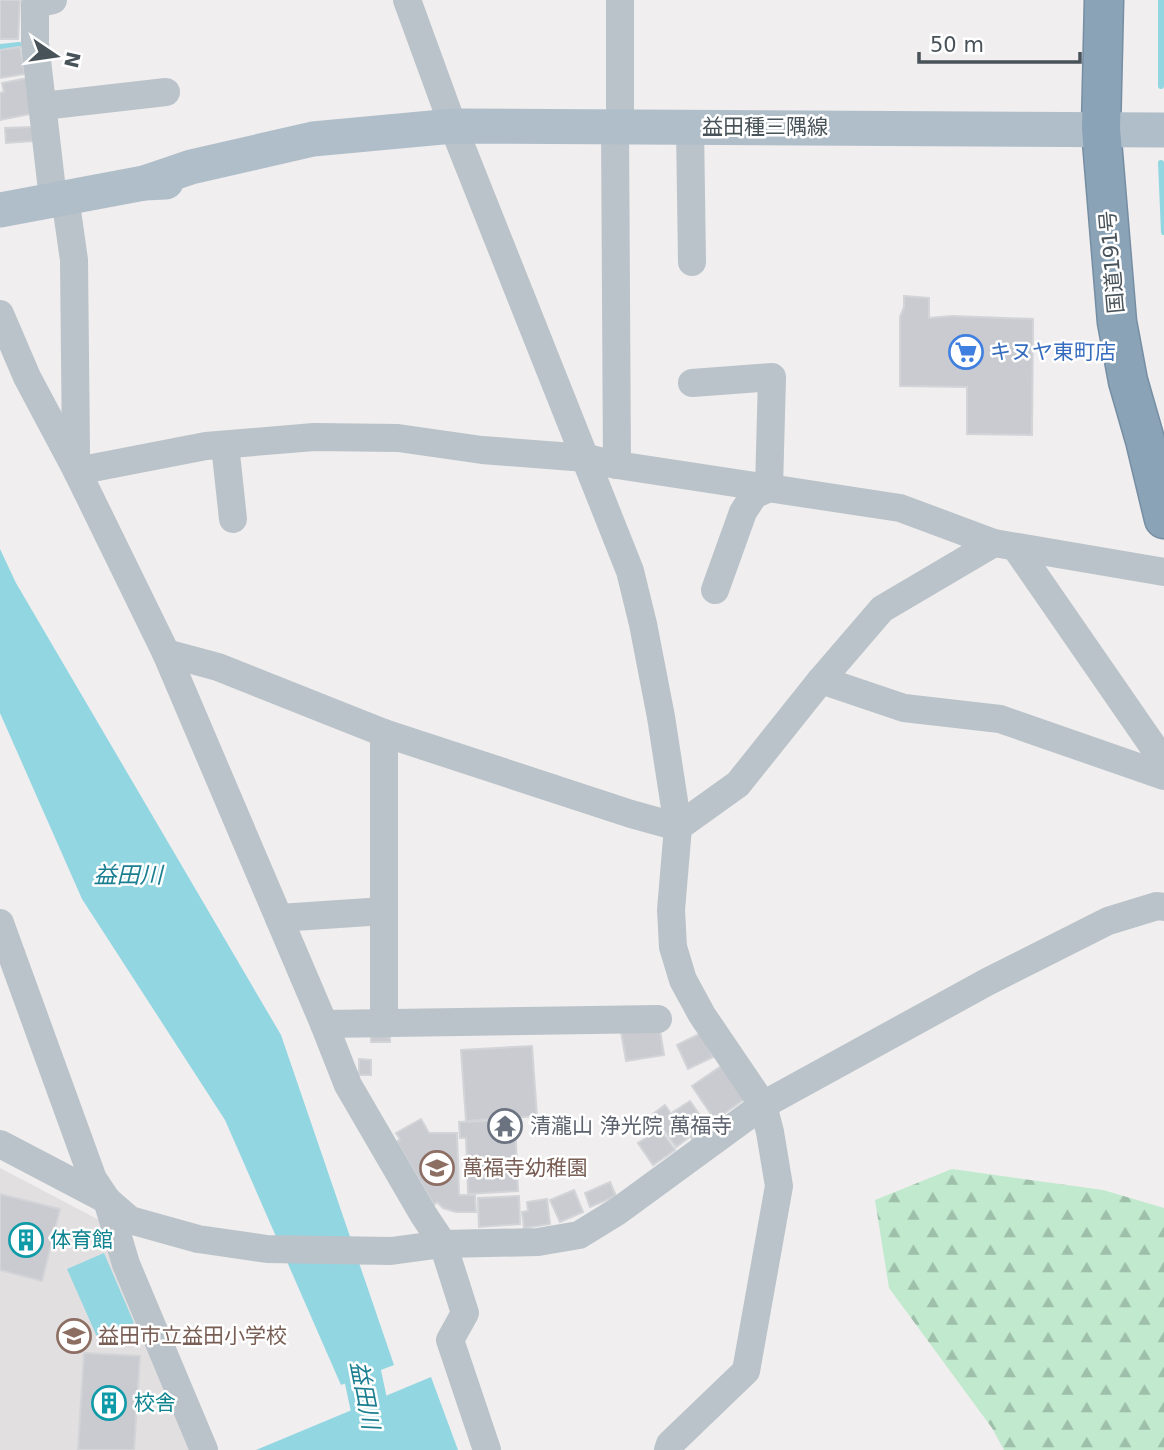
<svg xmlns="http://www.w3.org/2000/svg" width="1164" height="1450" font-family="'DejaVu Sans','Noto Sans JP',sans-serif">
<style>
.education{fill:#e1dfdf}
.forest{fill:url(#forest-firs)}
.water{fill:#92d6e2}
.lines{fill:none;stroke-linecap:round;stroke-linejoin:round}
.stream{stroke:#92d6e2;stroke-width:6}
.river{stroke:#92d6e2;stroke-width:38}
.building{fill:#c9cbd0;stroke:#d2d4d8;stroke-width:2}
.highway-casing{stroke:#768ea3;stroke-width:41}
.minor{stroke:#bac3c9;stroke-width:28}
.major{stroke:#b0beca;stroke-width:35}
.highway{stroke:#8aa3b7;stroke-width:38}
.labels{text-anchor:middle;stroke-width:5;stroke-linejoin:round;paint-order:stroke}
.street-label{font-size:21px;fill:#485259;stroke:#fff}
.shop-label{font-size:21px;fill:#366cbe;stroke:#fff;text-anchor:start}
.worship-label{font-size:21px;fill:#5b616d;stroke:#fff;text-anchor:start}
.education-label{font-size:21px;fill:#785e54;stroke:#fff;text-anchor:start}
.culture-label{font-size:21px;fill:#0d838f;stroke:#fff;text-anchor:start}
.water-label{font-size:23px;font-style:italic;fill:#1b7f91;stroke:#fff}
</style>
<defs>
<pattern id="forest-firs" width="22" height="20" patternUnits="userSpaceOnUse" patternTransform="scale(1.75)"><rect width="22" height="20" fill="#c0e9ce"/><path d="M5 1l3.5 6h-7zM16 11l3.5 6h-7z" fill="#9ebfaa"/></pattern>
</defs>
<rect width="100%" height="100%" fill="#f0eeee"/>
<path class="education" d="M0,1168l101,53 93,229h-194z"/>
<path class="forest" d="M952,1169l151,21 61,18v242h-160l-12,-22 -103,-140 -14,-88z"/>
<g class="water">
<path d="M0,549l16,34 265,452 113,330 -53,20 -116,-265 -143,-221 -82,-186z"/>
<path d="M104,1253l30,70 -36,16 -31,-70z"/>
<path d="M431,1377l27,73h-202z"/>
</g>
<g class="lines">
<g class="stream">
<path d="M1161,0v86"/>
<path d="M0,47l19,-2"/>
<path d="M1161,163l3,69"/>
</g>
<path class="river" d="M352,1325l18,85 5,40"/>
</g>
<g class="building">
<path d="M0,0h20l-2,39h-18z"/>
<path d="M20,47l5,27 -25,4v-28z"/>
<path d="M28,78l7,35 -35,7v-27l4,-1 -2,-9z"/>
<path d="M32,127l1,14 -27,2 -1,-15z"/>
<path d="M904,296l25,2v20l23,-2 81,3 -1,116 -65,-1v-47l-67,-1v-69l4,-10z"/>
<path d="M659,1025l5,30 -38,6 -5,-30z"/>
<rect x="371" y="1030" width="19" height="12"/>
<path d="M701,1033l12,24 -25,12 -11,-24z"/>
<path d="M532,1046l5,70 -71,5 -5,-71z"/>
<path d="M359,1059l12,1v15h-12z"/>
<path d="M723,1065l23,33 -31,22 -23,-34z"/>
<path d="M690,1101l18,26 -16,12 -19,-27z"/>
<path d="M665,1105l23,33 -12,9 -23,-33z"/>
<path d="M421,1119l8,14h28l2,62h16l1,17h-20l-13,-4 -6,-6 -3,3 -37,-63 3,-3 -4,-6z"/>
<path d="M515,1120l3,71 -50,3 -2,-56h-6l-1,-16z"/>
<path d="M660,1129l15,21 -22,15 -15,-22z"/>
<path d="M610,1182l6,14 -26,11 -5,-14z"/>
<path d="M574,1190l9,22 -23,10 -10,-22z"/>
<path d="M0,1194l60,15 -18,72 -42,-11z"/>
<path d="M519,1196l1,28 -41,3 -1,-29z"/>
<path d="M547,1199l3,25 -26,4 -2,-16 6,-1 -1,-9z"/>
<path d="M84,1353l56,3 -6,94h-56z"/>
</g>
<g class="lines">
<g class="highway-casing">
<path id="highway" d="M1104,0l-3,129 16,193 11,59 17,59 19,79"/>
</g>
<g class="minor">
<path d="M53,0l-18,4v39l18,156 14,12 7,49 2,193 -2,9"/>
<path d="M407,0l46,126 177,445 13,53 18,93 17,110 -7,83 2,37 10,33 19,35 61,90 7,27 9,54 -33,185 -76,73 -2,6"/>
<path d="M43,106l123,-14"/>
<path d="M690,126l2,136"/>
<path d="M0,314l27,63 50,94 89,182 158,371 24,61 75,129 20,30 22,69 -15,27 37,110"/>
<path d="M692,383l80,-6 -3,111 -15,7 -11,17 -28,78"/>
<path d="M225,445l8,74"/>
<path d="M617,465l-2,-339 5,-9v-117"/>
<path d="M77,471l129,-25 108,-9 84,1 84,12 104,8 31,7 283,43 94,35 170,29"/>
<path d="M1016,548l148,214"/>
<path d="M166,653l52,14 166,66 247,81 47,13"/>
<path d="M821,680l83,28 96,11 164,57"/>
<path d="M384,733v290"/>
<path d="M678,827l60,-43 83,-104 61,-71 112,-66"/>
<path d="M279,918l105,-7"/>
<path d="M0,923l93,256 14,21 19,64 78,186"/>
<path d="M324,1024l334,-5"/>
<path d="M0,1144l107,56 23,20 68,19 69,10 124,2 52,-7 95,-2 41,-7 39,-24 145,-106 224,-123 121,-61 49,-15 7,1"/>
</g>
<g class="major">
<path d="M144,183l47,-16 122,-28 140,-13 711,4"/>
<path d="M0,210l144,-27 22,-1"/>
</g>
<use href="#highway" class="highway"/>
</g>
<defs>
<g id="supermarket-ring" transform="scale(1.75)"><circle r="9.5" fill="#fff" stroke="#3f7fe0" stroke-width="1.5"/><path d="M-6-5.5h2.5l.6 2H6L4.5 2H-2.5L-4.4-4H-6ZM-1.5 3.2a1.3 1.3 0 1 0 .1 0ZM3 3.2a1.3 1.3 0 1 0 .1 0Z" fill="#3f7fe0"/></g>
<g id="temple-ring" transform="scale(1.75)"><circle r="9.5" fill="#fff" stroke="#6b7280" stroke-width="1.5"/><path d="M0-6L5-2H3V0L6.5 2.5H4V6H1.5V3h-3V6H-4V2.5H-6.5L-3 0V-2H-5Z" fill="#6b7280"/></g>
<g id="school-ring" transform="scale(1.75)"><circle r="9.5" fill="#fff" stroke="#8d6e63" stroke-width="1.5"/><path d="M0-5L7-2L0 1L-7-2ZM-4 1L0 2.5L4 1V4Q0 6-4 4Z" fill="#8d6e63"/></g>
<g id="building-ring" transform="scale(1.75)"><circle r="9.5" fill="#fff" stroke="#0f9aa8" stroke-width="1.5"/><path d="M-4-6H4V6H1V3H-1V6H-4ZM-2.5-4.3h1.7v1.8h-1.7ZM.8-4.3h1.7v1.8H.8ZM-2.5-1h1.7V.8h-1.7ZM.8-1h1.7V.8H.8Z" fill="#0f9aa8"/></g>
</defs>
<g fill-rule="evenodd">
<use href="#supermarket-ring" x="966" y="352"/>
<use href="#temple-ring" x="505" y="1126"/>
<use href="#school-ring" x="437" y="1168"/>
<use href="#building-ring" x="26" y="1240"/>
<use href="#school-ring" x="74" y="1336"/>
<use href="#building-ring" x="109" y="1403"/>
</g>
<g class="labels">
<g class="street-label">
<text x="765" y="134">益田種三隅線</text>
<text transform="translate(1112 262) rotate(-95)" y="7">国道191号</text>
</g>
<g class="shop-label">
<text x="990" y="359">キヌヤ東町店</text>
</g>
<g class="worship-label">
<text x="530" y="1133">清瀧山 浄光院 萬福寺</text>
</g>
<g class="education-label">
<text x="462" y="1175">萬福寺幼稚園</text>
<text x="98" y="1343">益田市立益田小学校</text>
</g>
<g class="culture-label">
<text x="50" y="1247">体育館</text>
<text x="134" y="1410">校舎</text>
</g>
<g class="water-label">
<text x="128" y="883">益田川</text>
<text transform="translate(365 1395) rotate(79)" y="8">益田川</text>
</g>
</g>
<g transform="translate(56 56) rotate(103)" stroke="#ffffff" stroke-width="5" paint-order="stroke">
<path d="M0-5L12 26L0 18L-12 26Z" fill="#485259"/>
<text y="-10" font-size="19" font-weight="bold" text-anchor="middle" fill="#485259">N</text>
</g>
<path d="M919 52v10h161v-10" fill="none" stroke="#485259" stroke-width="3.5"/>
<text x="930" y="52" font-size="21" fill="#485259" stroke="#ffffff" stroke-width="5" paint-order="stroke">50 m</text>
</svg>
